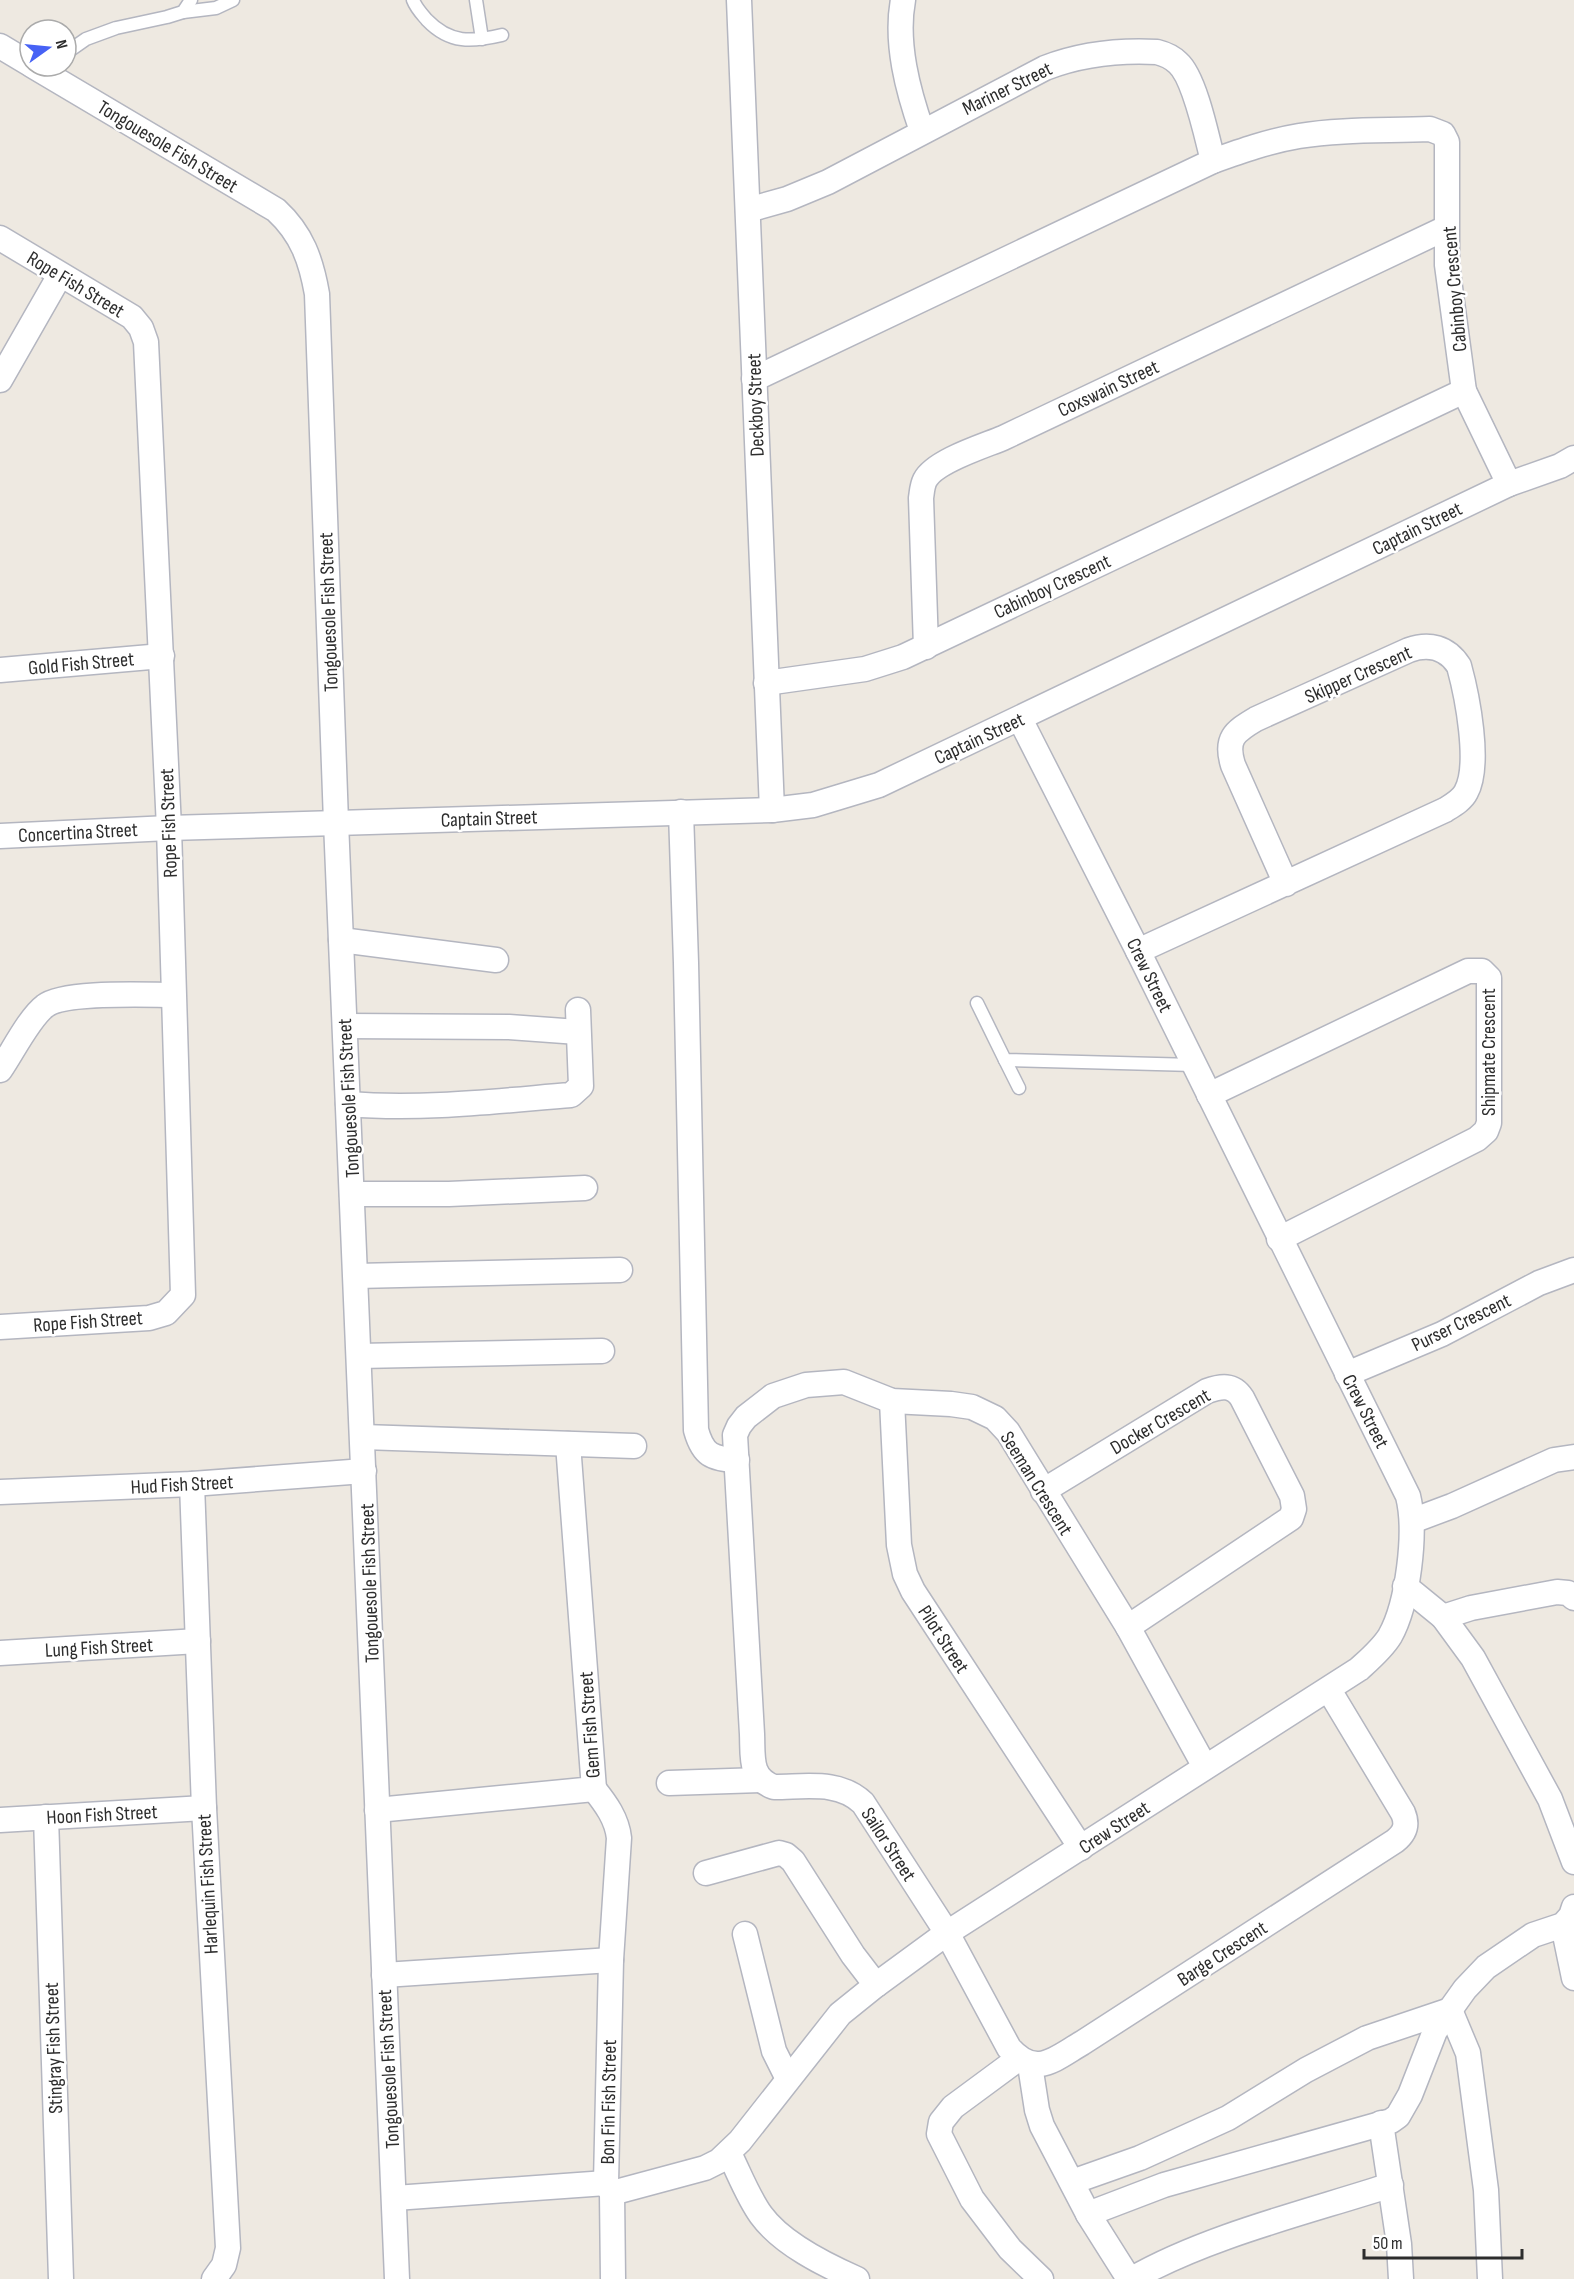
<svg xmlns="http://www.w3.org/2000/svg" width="1574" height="2279" font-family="'Sofia Sans Condensed',sans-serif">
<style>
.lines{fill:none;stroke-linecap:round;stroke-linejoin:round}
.lane-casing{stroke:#b4b6c0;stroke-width:15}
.street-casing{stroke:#b4b6c0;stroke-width:27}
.lane{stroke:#fff;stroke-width:12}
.street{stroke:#fff;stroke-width:24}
.labels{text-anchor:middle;stroke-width:5;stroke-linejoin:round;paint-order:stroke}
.street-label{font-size:20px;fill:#2d2d2d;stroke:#fff}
</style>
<rect width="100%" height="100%" fill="#eee9e1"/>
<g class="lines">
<g class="lane-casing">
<g id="lane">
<path d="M413,0c3,8 8,13 14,20 23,24 45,22 75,15"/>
<path d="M476,0l6,39"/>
<path d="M183,12l33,-4 17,-8"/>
<path d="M66,53l20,-14 30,-11 51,-11 16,-5 8,-12"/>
<path d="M977,1003l28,57 189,5"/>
<path d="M1005,1060l14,28"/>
</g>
</g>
<g class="street-casing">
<g id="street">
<path d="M739,0l33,810"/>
<path d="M903,0c-8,43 5,91 19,131"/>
<path d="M0,46l30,18"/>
<path d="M33,66l243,144c26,24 35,50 41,84l19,528 61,1457"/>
<path d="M748,210l39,-11 41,-17 217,-114c36,-14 74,-18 112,-16 8,2 15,5 21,11 17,15 29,75 35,98"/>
<path d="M0,238l132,79 9,11 5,14 23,486 14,467 -17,18 -17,5 -149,9"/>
<path d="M754,379l459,-218c28,-10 56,-20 86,-25 42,-7 88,-5 131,-7l13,5 4,8v123l17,126 -561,266 -38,12 -99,14"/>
<path d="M0,380l60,-105"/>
<path d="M1464,391l45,93"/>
<path d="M926,647l-5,-149c1,-6 1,-12 4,-18 10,-19 59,-34 78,-42l443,-210"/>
<path d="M0,670l162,-14"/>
<path d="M681,812l5,151 10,467c7,25 16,29 41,30"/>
<path d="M0,836l169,-8 603,-18 41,-5 66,-20 630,-301 51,-18 14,-8"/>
<path d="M341,940l155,20"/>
<path d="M1138,951l307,-141c8,-5 17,-10 21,-18 15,-27 1,-97 -7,-126 -12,-19 -30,-23 -50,-16l-153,69c-22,13 -31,20 -23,46l53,119"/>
<path d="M345,1026l164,1 69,5"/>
<path d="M0,1070c12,-17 29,-52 45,-64 19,-15 100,-11 128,-11"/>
<path d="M1209,1095l259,-124h14l7,7v145l-3,8 -9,8 -198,100"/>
<path d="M348,1104c74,6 149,-3 223,-9l10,-9 -3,-76"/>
<path d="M352,1194h97l136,-6"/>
<path d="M356,1276l264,-6"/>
<path d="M359,1356l243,-5"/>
<path d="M1347,1374l95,-40 97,-51 35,-13"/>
<path d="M892,1401l7,144 6,29 8,17 168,257"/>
<path d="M363,1437l271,9"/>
<path d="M192,1484l12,324 24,440 -4,17 -10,14"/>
<path d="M1043,1491l164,-100c14,-5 26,-7 35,7l50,98 2,13 -3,9 -163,109"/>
<path d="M0,1492l192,-8 172,-13"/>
<path d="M1412,1521l40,-15 102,-46 20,-3"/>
<path d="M1405,1586l38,31 30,41 77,141 24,63"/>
<path d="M1443,1617l28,-9 86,-16 11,1 6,5"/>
<path d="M0,1653l198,-12"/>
<path d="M1205,1767l-77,-140 -120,-195 -13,-14 -23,-11 -21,-3 -59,-3 -48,-19 -38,3 -33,11 -27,21 -7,9 -4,9 17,299c1,23 -3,44 22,53 32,0 65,-7 89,16l84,130 62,115c27,30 44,12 73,-5l313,-202c10,-8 13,-16 8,-28l-74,-123"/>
<path d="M669,1783l92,-3"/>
<path d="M594,1789c12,15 23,30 25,49l-8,122 -5,223 6,10 1,86"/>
<path d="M377,1810l217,-21 -26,-345"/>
<path d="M46,1817l15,462"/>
<path d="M0,1820l204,-12"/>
<path d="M706,1873l73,-20 7,2 7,6 60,94 23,30"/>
<path d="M1563,1925l11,53"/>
<path d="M745,1934l29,117 14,28"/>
<path d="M384,1975l227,-15"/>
<path d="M1450,2010l18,43 18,137 4,89"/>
<path d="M1018,2059l-65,48 -12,15 -2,12 33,65 38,50 31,30"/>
<path d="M1030,2065l7,45 5,16 46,88 41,65"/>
<path d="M1381,2123l18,121 2,35"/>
<path d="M729,2153c10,20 19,44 32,62 21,29 64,50 96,64"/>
<path d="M1072,2182l68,-24 88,-40 78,-48 61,-32 83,-28"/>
<path d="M612,2193l93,-25 14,-7 21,-20 100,-127 36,-29 71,-52 412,-264c11,-10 23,-20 31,-33 18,-32 27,-104 18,-140l-270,-545 -118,-232"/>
<path d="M395,2198l211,-15"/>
<path d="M1088,2214l76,-29 227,-64 7,-5 12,-21 25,-64 30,-42 21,-22 47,-32 30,-10 8,-9 3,-9"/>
<path d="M1132,2279c75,-43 176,-67 259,-94"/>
</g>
</g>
<use href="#lane" class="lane"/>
<use href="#street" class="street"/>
</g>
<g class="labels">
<g class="street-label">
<text transform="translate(1007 88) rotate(-26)" y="7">Mariner Street</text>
<text transform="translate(168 146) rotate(31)" y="7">Tongouesole Fish Street</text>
<text transform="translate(76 284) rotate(31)" y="7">Rope Fish Street</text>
<text transform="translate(1454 289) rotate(-95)" y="7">Cabinboy Crescent</text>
<text transform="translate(1108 388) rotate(-25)" y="7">Coxswain Street</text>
<text transform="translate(755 405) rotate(-92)" y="7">Deckboy Street</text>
<text transform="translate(1417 528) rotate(-26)" y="7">Captain Street</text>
<text transform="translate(1052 586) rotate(-25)" y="7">Cabinboy Crescent</text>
<text transform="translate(328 612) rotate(-92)" y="7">Tongouesole Fish Street</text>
<text transform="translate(81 663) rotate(-5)" y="7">Gold Fish Street</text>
<text transform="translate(1358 674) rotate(-24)" y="7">Skipper Crescent</text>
<text transform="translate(979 738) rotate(-25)" y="7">Captain Street</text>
<text transform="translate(489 818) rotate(-2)" y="7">Captain Street</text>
<text transform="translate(168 823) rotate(-92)" y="7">Rope Fish Street</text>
<text transform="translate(78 832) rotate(-3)" y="7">Concertina Street</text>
<text transform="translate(1150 975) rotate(64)" y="7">Crew Street</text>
<text transform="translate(1488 1052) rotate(-90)" y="7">Shipmate Crescent</text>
<text transform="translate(348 1098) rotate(-93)" y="7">Tongouesole Fish Street</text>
<text transform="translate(88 1321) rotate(-4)" y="7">Rope Fish Street</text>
<text transform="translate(1461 1322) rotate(-26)" y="7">Purser Crescent</text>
<text transform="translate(1366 1411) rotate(63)" y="7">Crew Street</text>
<text transform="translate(1160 1421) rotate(-30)" y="7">Docker Crescent</text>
<text transform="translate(1037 1483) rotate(58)" y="7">Seeman Crescent</text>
<text transform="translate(182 1484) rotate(-3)" y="7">Hud Fish Street</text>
<text transform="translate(369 1583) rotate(-92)" y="7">Tongouesole Fish Street</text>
<text transform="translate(944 1639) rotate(57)" y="7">Pilot Street</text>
<text transform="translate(99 1647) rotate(-3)" y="7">Lung Fish Street</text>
<text transform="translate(589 1725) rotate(-94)" y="7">Gem Fish Street</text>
<text transform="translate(102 1814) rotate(-3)" y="7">Hoon Fish Street</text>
<text transform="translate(1114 1827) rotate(-33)" y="7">Crew Street</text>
<text transform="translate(889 1844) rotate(57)" y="7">Sailor Street</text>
<text transform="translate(207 1884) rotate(-93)" y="7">Harlequin Fish Street</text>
<text transform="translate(1222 1953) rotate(-33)" y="7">Barge Crescent</text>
<text transform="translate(53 2048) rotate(-92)" y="7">Stingray Fish Street</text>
<text transform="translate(388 2069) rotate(-93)" y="7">Tongouesole Fish Street</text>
<text transform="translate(608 2102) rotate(-89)" y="7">Bon Fin Fish Street</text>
</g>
</g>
<g transform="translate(48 48) rotate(75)"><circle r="28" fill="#ffffff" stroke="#ababab" stroke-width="1.5"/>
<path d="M0-4.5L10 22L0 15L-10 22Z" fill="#4762f5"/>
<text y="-9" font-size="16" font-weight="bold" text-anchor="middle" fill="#2d2d2d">N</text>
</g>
<path d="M1364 2249v9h158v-9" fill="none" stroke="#2d2d2d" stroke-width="3"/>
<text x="1373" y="2249" font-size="18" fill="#2d2d2d" stroke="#ffffff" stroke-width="4.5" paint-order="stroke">50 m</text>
</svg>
